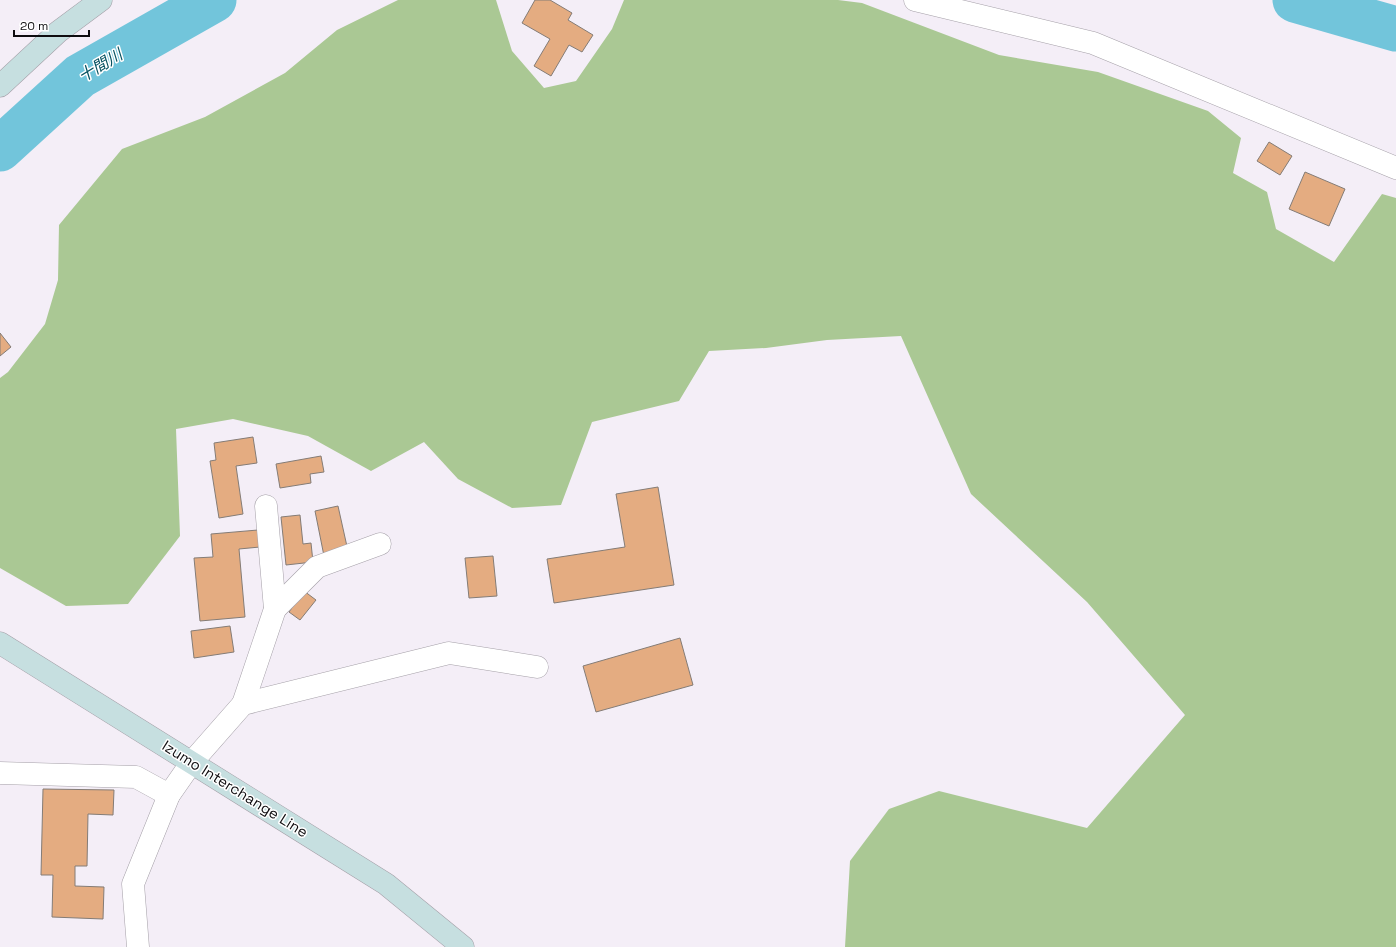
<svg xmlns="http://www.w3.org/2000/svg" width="1396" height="947" font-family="'Space Grotesk','Noto Sans JP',sans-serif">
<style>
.green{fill:#aac894}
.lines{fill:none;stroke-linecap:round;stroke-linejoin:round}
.river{stroke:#72c5db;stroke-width:45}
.building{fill:#e4ac81;stroke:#847c76}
.street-casing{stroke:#a5a0a8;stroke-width:23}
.secondary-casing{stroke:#a5a0a8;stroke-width:23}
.street{stroke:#fff;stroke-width:22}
.secondary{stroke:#c6dfe0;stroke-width:22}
.labels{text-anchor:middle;stroke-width:3;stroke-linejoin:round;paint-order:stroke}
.street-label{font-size:15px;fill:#0e0c0f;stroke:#fff}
.water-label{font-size:16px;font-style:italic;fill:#065261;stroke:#fff}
</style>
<rect width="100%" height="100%" fill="#f4eef7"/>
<path class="green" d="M398,0h98l16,51 32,37 32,-7 36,-52 12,-29h214l24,3 137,52 99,17 110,39 33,27 -8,35 34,19 9,37 58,33 48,-68 14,4v749h-551l5,-86 39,-52 50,-18 148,37 98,-113 -98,-113 -116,-108 -70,-158 -74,4 -61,8 -57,3 -30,50 -87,21 -31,83 -49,3 -54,-29 -34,-37 -53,29 -63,-35 -75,-17 -57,10 4,107 -52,68 -62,2 -66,-38v-190l8,-6 37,-48 13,-44 1,-55 63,-76 83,-32 80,-44 52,-43z"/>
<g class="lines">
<g class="river">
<path d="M1295,0l101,29"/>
<path d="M0,149l80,-73 134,-76"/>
</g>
</g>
<g class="building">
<path d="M535,0h15l22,13 -4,7 25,15 -11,17 -13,-7 -18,31 -17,-10 16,-27 -28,-16z"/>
<path d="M1269,142l23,14 -12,19 -23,-14z"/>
<path d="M1305,172l40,17 -16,37 -40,-17z"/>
<path d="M0,333l11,14 -11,9z"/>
<path d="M253,437l4,26 -21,3 7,48 -24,4 -9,-57 6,-1 -2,-17z"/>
<path d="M321,456l3,16 -14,2 1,9 -31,5 -4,-24z"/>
<path d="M658,487l16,98 -120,18 -7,-44 78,-12 -9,-53z"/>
<path d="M338,506l10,45 -24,5 -9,-45z"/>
<path d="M300,515l3,29 8,-1 2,19 -27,3 -5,-48z"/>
<path d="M258,530l2,17 -21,2 6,68 -45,4 -6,-63 19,-1 -2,-23z"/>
<path d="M493,556l4,40 -28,2 -4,-40z"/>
<path d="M304,591l12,9 -16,20 -11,-8z"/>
<path d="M230,626l4,26 -40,6 -3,-27z"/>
<path d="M680,638l13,47 -97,27 -13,-46z"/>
<path d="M43,789l71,1 -1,25 -25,-1 -1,52h-12v20l29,1 -1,32 -51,-2 1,-42h-12z"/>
</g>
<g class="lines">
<g class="street-casing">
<g id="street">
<path d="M915,0l178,43 303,125"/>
<path d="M275,609l42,-42 63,-23"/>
<path d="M243,704l32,-95 -9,-103"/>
<path d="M0,773l136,4 33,18"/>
<path d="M138,947l-5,-63 36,-89 23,-33 51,-58 206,-51 88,14"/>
</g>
</g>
<g class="secondary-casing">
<g id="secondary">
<path d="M0,86l58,-54 43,-32"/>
<path d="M0,643l386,241 77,63"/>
</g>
</g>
<use href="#street" class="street"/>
<use href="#secondary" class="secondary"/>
</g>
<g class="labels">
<g class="street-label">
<text transform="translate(235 789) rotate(32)" y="5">Izumo Interchange Line</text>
</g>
<g class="water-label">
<text transform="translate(100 65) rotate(-31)" y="6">十間川</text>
</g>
</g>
<path d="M14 30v6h75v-6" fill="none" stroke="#0e0c0f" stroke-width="2"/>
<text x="20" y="30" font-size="12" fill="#0e0c0f" stroke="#ffffff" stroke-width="3" paint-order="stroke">20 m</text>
</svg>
